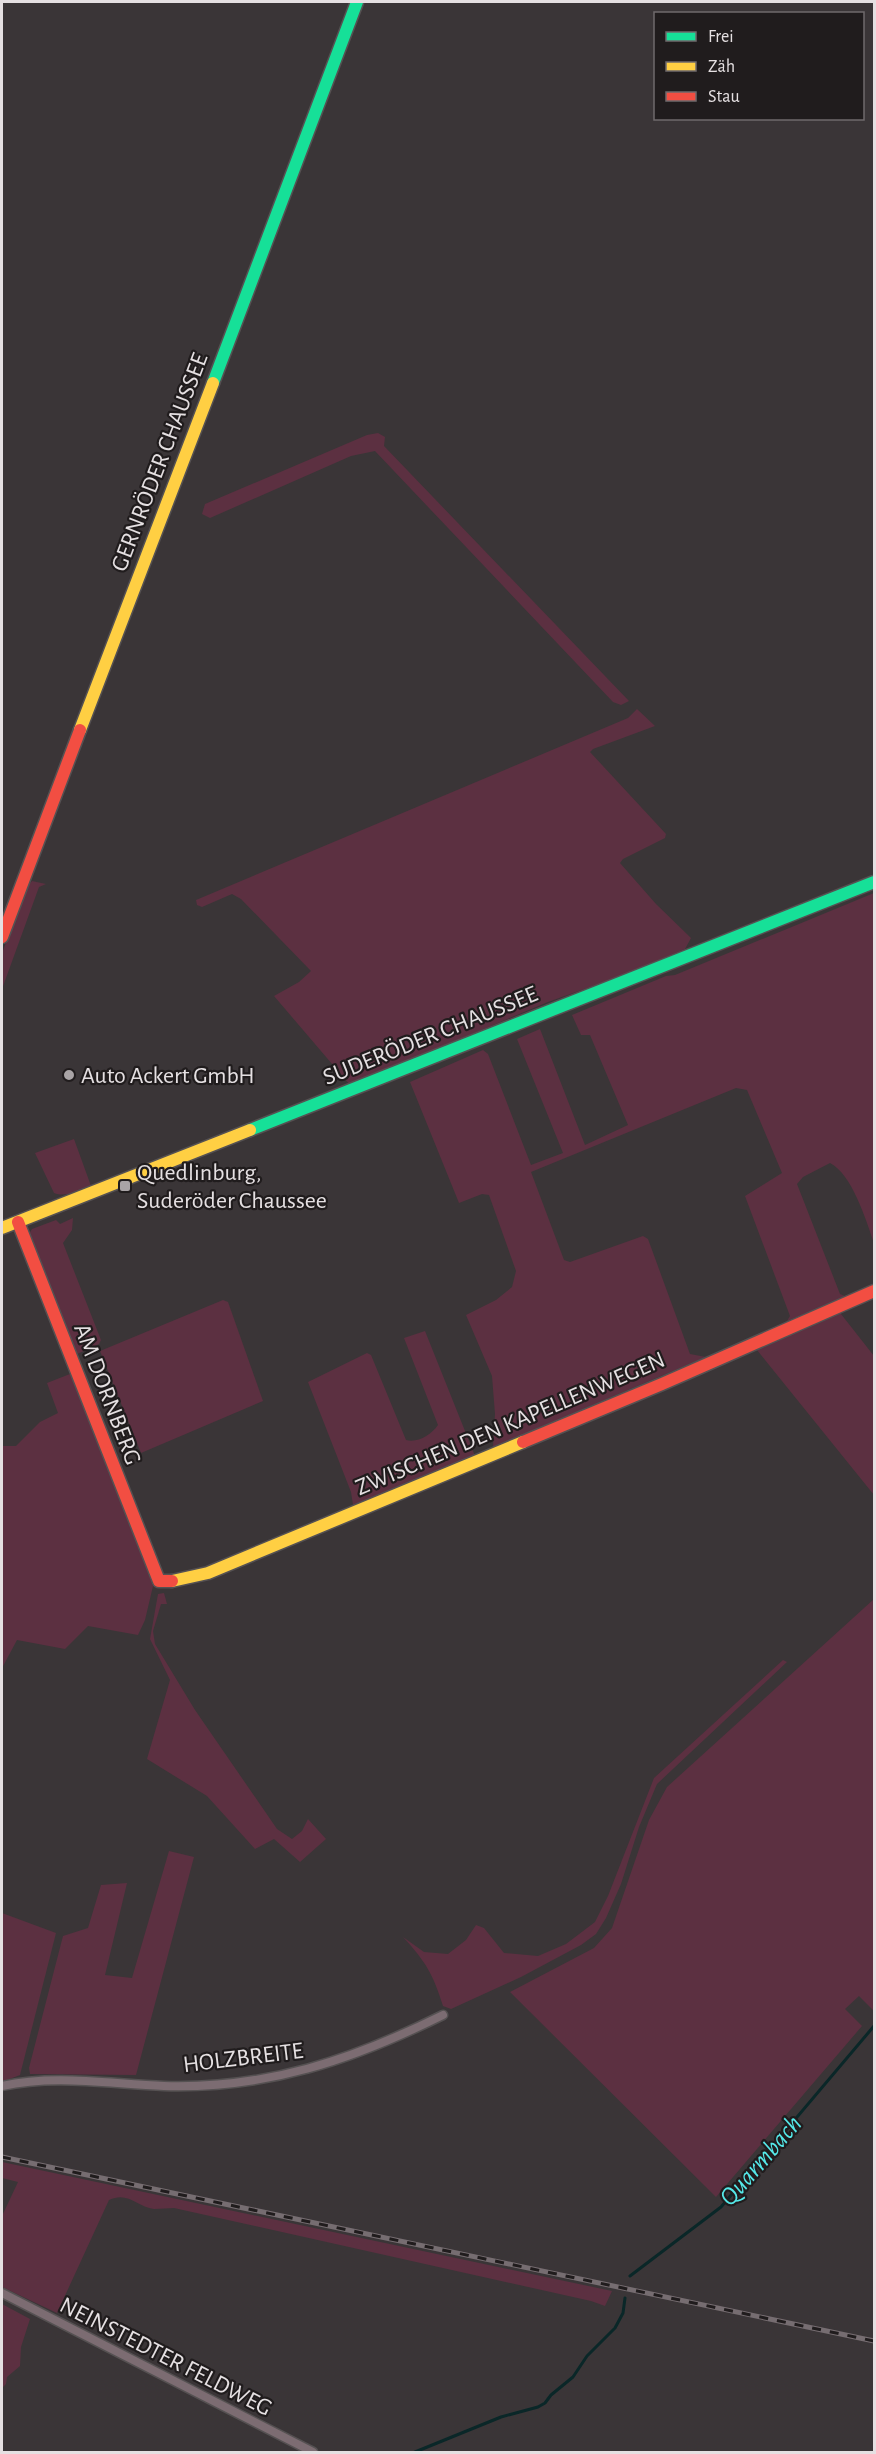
<svg xmlns="http://www.w3.org/2000/svg" width="876" height="2454" font-family="'Alegreya Sans',sans-serif">
<style>
.green{fill:#5c3041}
.lines{fill:none;stroke-linecap:round;stroke-linejoin:round}
.stream{stroke:#0a2728;stroke-width:3}
.street-casing{stroke:#555152;stroke-width:11}
.fast-casing{stroke:#555152;stroke-width:15}
.slow-casing{stroke:#555152;stroke-width:15}
.jam-casing{stroke:#555152;stroke-width:15}
.street{stroke:#7c6c72;stroke-width:8}
.fast{stroke:#16e098;stroke-width:12}
.slow{stroke:#ffcf43;stroke-width:12}
.jam{stroke:#f24e42;stroke-width:12}
.rail-casing{stroke:#766d71;stroke-width:5}
.rail{stroke:#201c1d;stroke-width:3;stroke-dasharray:9;stroke-linecap:butt}
.poi-dot{fill:#a9a4a6;stroke:#201c1d;stroke-width:2}
.labels{text-anchor:middle;stroke-width:4.5;stroke-linejoin:round;paint-order:stroke}
.street-label{font-size:24px;fill:#e5e0e2;stroke:#201c1d}
.poi-label{font-size:24px;fill:#e5e0e2;stroke:#201c1d;text-anchor:start}
.water-label{font-size:26px;font-style:italic;fill:#55e8e8;stroke:#201c1d}
</style>
<rect width="100%" height="100%" fill="#3a3537"/>
<g class="green">
<path d="M378,433l7,4 -1,9 245,255 -8,4 -8,-3 -238,-251 -24,5 -141,62 -8,-4 3,-10 162,-69z"/>
<path d="M637,709l18,17 -62,23 -3,3 76,82 -1,4 -42,21 -3,4 36,41 35,34 -6,11 -67,28 -70,25 -198,83 -76,-89 25,-14 12,-11 -70,-72 -9,-5 -30,13 -5,-2 -1,-5 432,-182z"/>
<path d="M32,881l14,3 -7,3 -37,102v-36l26,-67z"/>
<path d="M874,893v350c-8,-23 -22,-69 -44,-80l-27,14 -6,7 43,110 7,3 -60,24 3,-5 -45,-120 37,-23 -35,-83 -11,-2 -205,84 33,88 6,2 73,-26 5,3 42,115 16,3 -213,90 2,-33 -3,-38 -26,-61 30,-15 16,-13 4,-16 -27,-76 -7,-1 -23,9 -49,-121 73,-32 5,4 43,111 32,-12 -46,-114 23,-10 45,116 43,-20 -38,-90h-9l-9,-20 94,-39 9,-1z"/>
<path d="M74,1139l17,47c-12,4 -25,12 -37,7l-19,-40z"/>
<path d="M73,1218l-1,12 -9,13 38,97 -2,4 -24,11 -46,-121 3,-5 24,-9 4,4z"/>
<path d="M223,1300l5,2 35,99 -122,52 -41,-102z"/>
<path d="M842,1309l-1,5 33,42v139l-117,-145 1,-5z"/>
<path d="M425,1331l50,125 -122,49 -2,-13 -43,-110 59,-29 4,2 35,85c12,3 25,-5 32,-15l-34,-87z"/>
<path d="M70,1374l50,119 33,93 -8,34 -7,15 -50,-9 -23,23 -48,-9 -15,28v-222h14l24,-24 18,-9 -11,-30z"/>
<path d="M164,1593l3,11h-6l-8,27 2,13 40,66 82,119 15,10 10,-8 6,-12 18,20 -26,23 -26,-23 -19,10 -48,-53 -60,-37 23,-79 -20,-41 8,-45z"/>
<path d="M874,1599v412l-15,-15 -14,13 17,17 -146,171 -206,-205 84,-44 18,-20 37,-108 18,-33z"/>
<path d="M783,1660l4,2 -130,122 -18,43 -18,57 -15,34 -10,16 -15,11 -60,32 -70,32 -8,-3c-10,-32 -17,-44 -40,-69l21,15 24,2 18,-14 10,-15 8,3 20,25 34,3 28,-12 29,-22 13,-26 46,-118z"/>
<path d="M169,1851l25,6 -58,218 -106,-1 -1,-6 34,-132 25,-8 13,-43 26,-2 -22,92 27,3z"/>
<path d="M2,1913l54,20 -36,142 -18,7z"/>
<path d="M2,2162l610,129 -7,15 -14,-5 -417,-93c-6,0 -13,1 -20,1 -17,-2 -26,-18 -45,-9l-52,113 -55,-26v-71l16,-34 -16,-4z"/>
<path d="M2,2304l28,15 -9,28 -1,19 -13,11 -1,7 -4,4z"/>
</g>
<g class="lines">
<g class="stream">
<path d="M630,2276l91,-69 153,-181"/>
<path d="M415,2452l86,-35 37,-10 7,-4 6,-8 22,-18 14,-21 28,-28 8,-15 2,-15"/>
</g>
<g class="street-casing">
<g id="street">
<path d="M2,2086c53,-12 108,-2 162,0 103,3 188,-26 279,-71"/>
<path d="M2,2293l311,159"/>
</g>
</g>
<g class="fast-casing">
<g id="fast">
<path d="M213,383l144,-381"/>
<path d="M250,1130l624,-248"/>
</g>
</g>
<g class="slow-casing">
<g id="slow">
<path d="M80,730l133,-347"/>
<path d="M2,1228l248,-98"/>
<path d="M172,1581l36,-8 315,-131"/>
</g>
</g>
<g class="jam-casing">
<g id="jam">
<path d="M2,937l78,-207"/>
<path d="M18,1222l141,359h13"/>
<path d="M523,1442l139,-58 212,-93"/>
</g>
</g>
<use href="#street" class="street"/>
<use href="#fast" class="fast"/>
<use href="#slow" class="slow"/>
<use href="#jam" class="jam"/>
<g class="rail-casing">
<path id="rail" d="M2,2157l872,184"/>
</g>
<use href="#rail" class="rail"/>
</g>
<g class="poi-dot">
<circle cx="69" cy="1075" r="6"/>
<rect x="119" y="1180" width="12" height="12" rx="3"/>
</g>
<g class="labels">
<g class="street-label">
<text transform="translate(159 462) rotate(-69)" y="8">GERNRÖDER CHAUSSEE</text>
<text transform="translate(430 1035) rotate(-22)" y="8">SUDERÖDER CHAUSSEE</text>
<text transform="translate(108 1394) rotate(69)" y="8">AM DORNBERG</text>
<text transform="translate(510 1423) rotate(-23)" y="8">ZWISCHEN DEN KAPELLENWEGEN</text>
<text transform="translate(243 2057) rotate(-7)" y="8">HOLZBREITE</text>
<text transform="translate(166 2356) rotate(27)" y="8">NEINSTEDTER FELDWEG</text>
</g>
<g class="poi-label">
<text x="81" y="1083">Auto Ackert GmbH</text>
<text x="137" y="1180">Quedlinburg,<tspan x="137" dy="28">Suderöder Chaussee</tspan></text>
</g>
<g class="water-label">
<text transform="translate(760 2160) rotate(-49)" y="9">Quarmbach</text>
</g>
</g>
<rect width="876" height="2454" fill="none" stroke="#e5e0e2" stroke-width="6"/>
<rect x="654" y="12" width="210" height="108" fill="#201c1d" stroke="#6f6a6c" stroke-width="1.5"/>
<rect x="666" y="32" width="30" height="9" fill="#16e098" stroke="#6f6a6c" stroke-width="1.5"/>
<text x="708" y="42" font-size="18" fill="#e5e0e2">Frei</text>
<rect x="666" y="62" width="30" height="9" fill="#ffcf43" stroke="#6f6a6c" stroke-width="1.5"/>
<text x="708" y="72" font-size="18" fill="#e5e0e2">Zäh</text>
<rect x="666" y="92" width="30" height="9" fill="#f24e42" stroke="#6f6a6c" stroke-width="1.5"/>
<text x="708" y="102" font-size="18" fill="#e5e0e2">Stau</text>
</svg>
